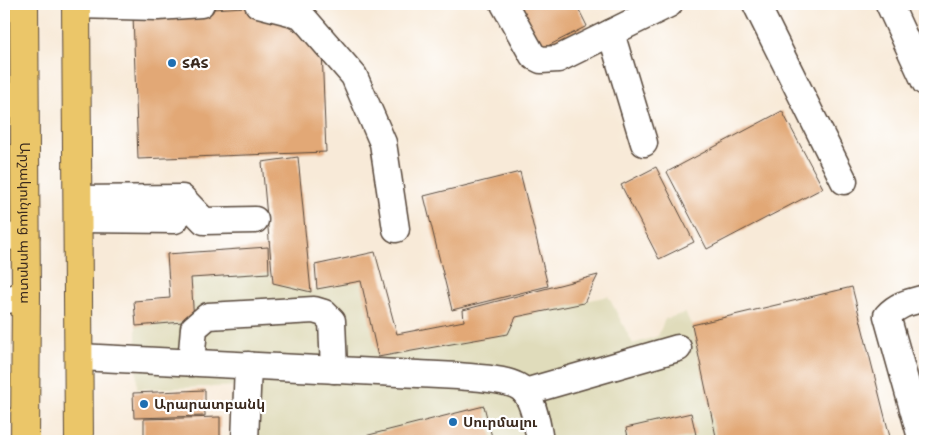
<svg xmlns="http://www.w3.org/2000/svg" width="929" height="445" font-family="'Shantell Sans','Noto Sans Armenian',sans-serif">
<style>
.built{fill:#e0dcbb}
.building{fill:#e2a876}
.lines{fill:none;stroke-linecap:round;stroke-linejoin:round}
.minor-casing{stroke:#57473a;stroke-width:29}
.major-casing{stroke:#57473a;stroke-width:30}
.minor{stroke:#fff;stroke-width:26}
.major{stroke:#ebc669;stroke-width:28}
.rail{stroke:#3b2a1e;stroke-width:4}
.poi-dot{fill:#1f6fb2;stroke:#fff;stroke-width:2}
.labels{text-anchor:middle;stroke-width:4.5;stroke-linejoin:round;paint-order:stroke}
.poi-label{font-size:14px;font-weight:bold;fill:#3b2a1e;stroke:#fff;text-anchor:start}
.street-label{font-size:14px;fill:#3b2a1e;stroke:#fff}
</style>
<rect width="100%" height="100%" fill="#fff"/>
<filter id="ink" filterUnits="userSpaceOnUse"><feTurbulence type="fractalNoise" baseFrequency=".02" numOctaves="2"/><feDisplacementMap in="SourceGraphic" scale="10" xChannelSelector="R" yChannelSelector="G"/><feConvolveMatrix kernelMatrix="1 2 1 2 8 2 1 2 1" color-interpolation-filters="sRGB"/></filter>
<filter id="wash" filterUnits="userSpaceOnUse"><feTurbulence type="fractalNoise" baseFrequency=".0096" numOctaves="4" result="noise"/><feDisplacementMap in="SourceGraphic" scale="20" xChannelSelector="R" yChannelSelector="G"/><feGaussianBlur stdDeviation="1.12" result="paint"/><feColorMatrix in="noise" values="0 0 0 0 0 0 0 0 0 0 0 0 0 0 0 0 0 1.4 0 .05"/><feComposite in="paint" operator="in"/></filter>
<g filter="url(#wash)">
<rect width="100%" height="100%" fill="#f8ead8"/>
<path class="built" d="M269,273l4,10 38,8 50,-10 17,76 130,-23 8,-17 92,-21 25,48 25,-8 7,-17 20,-6 7,12 25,116h-465l-4,-55 -111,3 -1,-63 58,-5 -3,-43z"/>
<g id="blocks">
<g class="building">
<path d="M514,4h62l11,22 -49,25z"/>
<path d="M260,6l62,44 4,102 -188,7 -5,-145z"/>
<path d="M782,111l41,77 -116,61 -40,-77z"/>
<path d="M298,157l13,135 -38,-9 -11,-121z"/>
<path d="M656,167l38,75 -35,17 -38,-74z"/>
<path d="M520,172l28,114 -96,24 -28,-114z"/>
<path d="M268,247l1,26 -78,5 3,43 -58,5 -2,-25 36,-3 -3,-44z"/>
<path d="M375,252l22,82 67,-13 -1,-11 135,-35 -14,28 -68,14 -8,17 -130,23 -17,-76 -44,8 -2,-24z"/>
<path d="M852,287l39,154h-174l-25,-116z"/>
<path d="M205,390v26l-71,2 -1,-25z"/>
<path d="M484,406l9,35h-139l-1,-2z"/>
<path d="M691,413l5,22 -25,6h-42l-3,-13z"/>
<path d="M220,417v24h-76v-22z"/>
</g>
</g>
</g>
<g filter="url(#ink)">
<use href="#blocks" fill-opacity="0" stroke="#57473a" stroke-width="1"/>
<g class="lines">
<g class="minor-casing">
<g id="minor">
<path d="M258,4l43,11 53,61 29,67 13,86"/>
<path d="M504,4l29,52 8,4 17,-1 111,-55"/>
<path d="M756,4l88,177"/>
<path d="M889,4l36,78"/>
<path d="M76,5l82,2 43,-3"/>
<path d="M611,33l33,110"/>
<path d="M78,199l104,-1 22,23 51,-1"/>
<path d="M79,219l96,1"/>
<path d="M4,237l22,-1"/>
<path d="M4,301l22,-7"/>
<path d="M79,357l379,19c17,2 56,2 67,16 9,11 13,36 15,49"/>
<path d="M191,363l3,-35 14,-12 106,-6 10,3 8,8 2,49"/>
<path d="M525,392l153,-44"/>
<path d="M245,441l3,-76"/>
<path d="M922,441l-35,-125c11,-12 23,-14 38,-18"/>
</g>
</g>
<g class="major-casing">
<g id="major">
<path id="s1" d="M24,4l2,290 -1,147"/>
<path d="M76,4l3,437"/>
</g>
</g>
<use href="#minor" class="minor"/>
<use href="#major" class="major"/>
<path class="rail" d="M917,4l8,18"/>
</g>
</g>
<g class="poi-dot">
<circle cx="172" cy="63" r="5"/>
<circle cx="144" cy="404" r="5"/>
<circle cx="453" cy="422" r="5"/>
</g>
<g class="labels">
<g class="poi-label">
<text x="182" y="68">SAS</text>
<text x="154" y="409">Արարատբանկ</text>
<text x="463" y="427">Սուրմալու</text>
</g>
<g class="street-label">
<text dy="5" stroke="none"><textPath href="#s1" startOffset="219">Արշակունյաց պողոտա</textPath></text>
</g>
</g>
<rect width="929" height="445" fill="none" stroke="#fff" stroke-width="20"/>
</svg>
